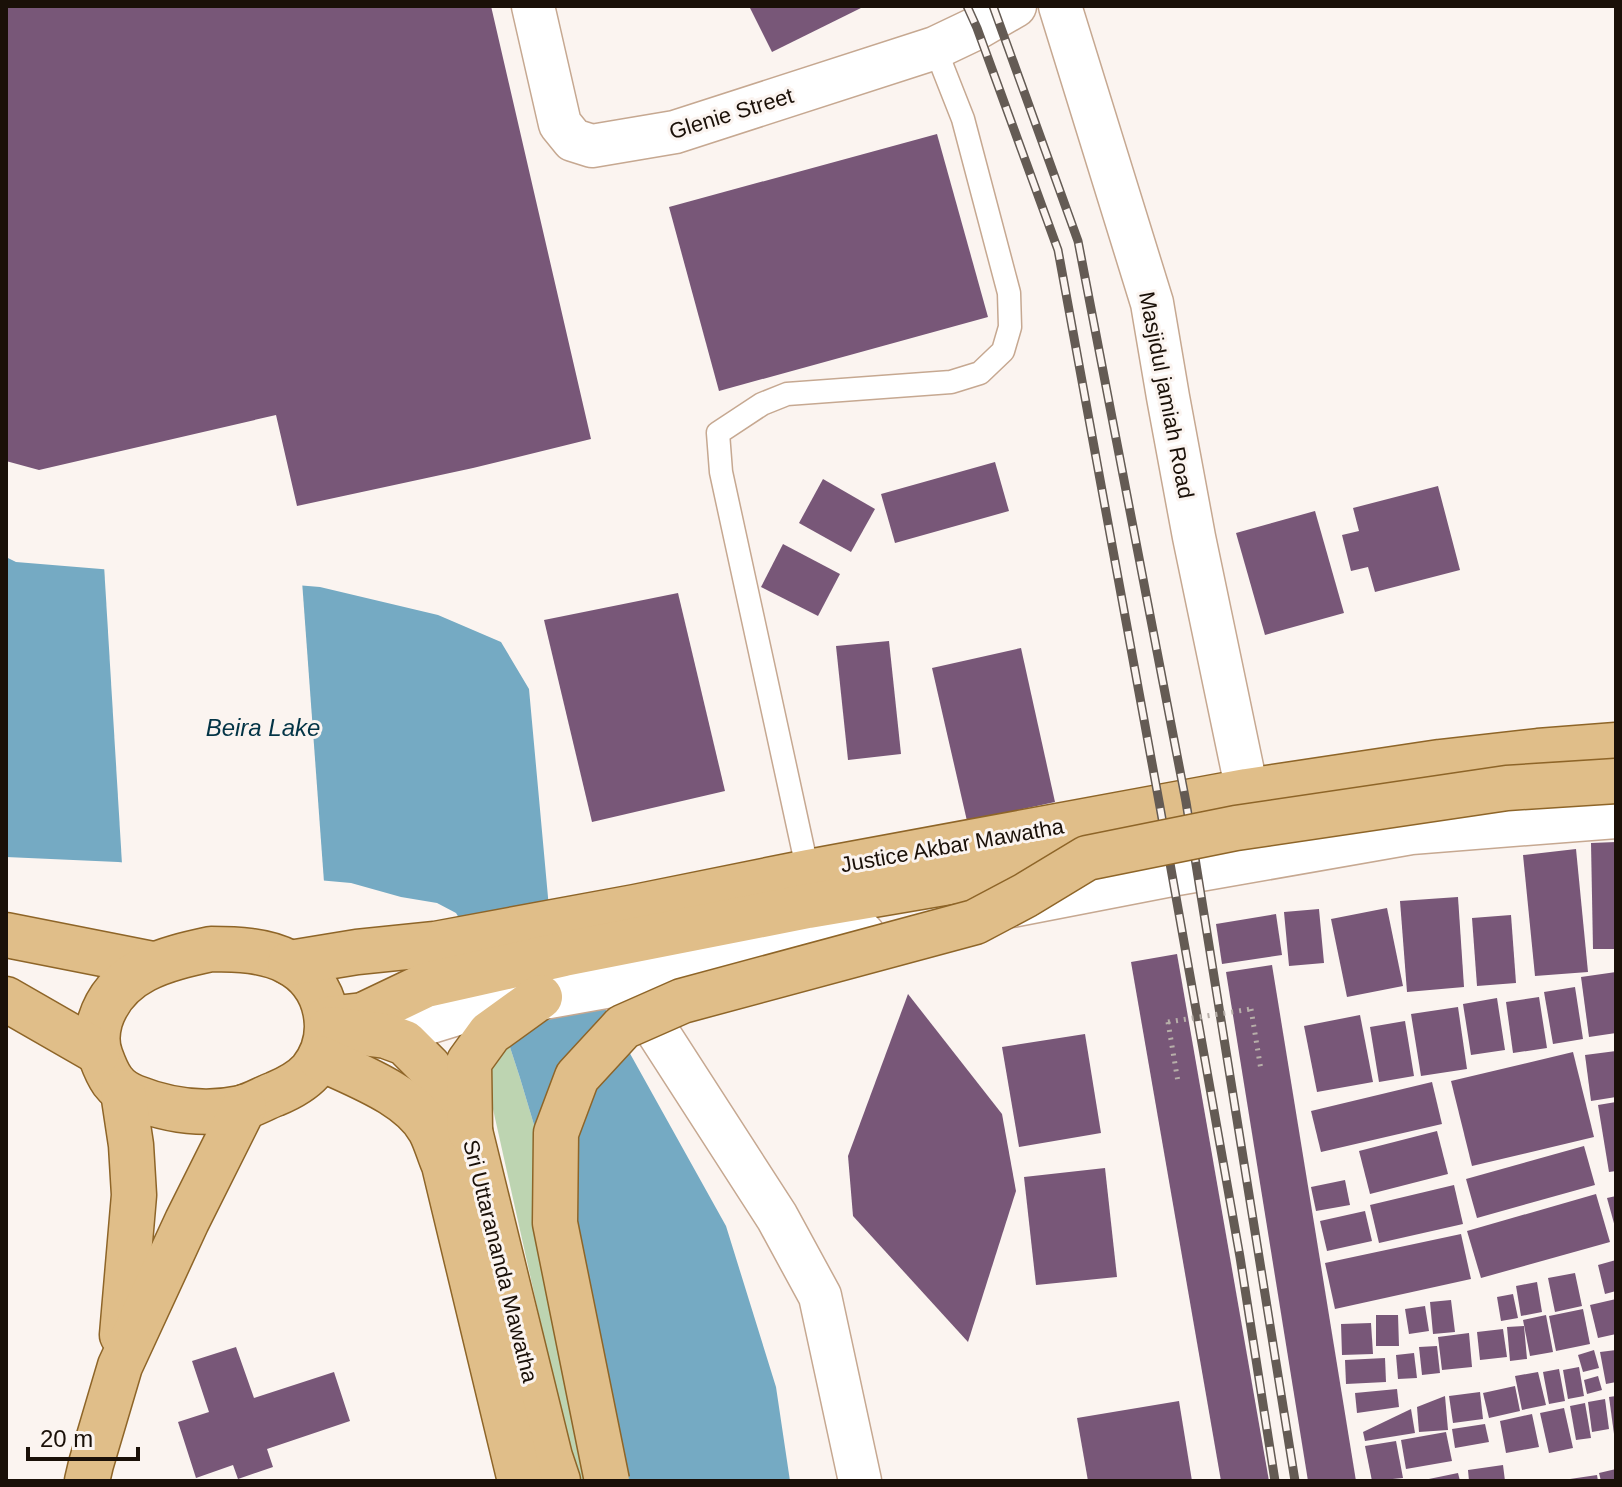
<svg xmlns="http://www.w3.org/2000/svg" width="1622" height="1487" font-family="Arial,sans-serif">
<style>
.green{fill:#bdd4b1}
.water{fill:#75aac3}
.pier{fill:#fbf4f0}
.building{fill:#785778}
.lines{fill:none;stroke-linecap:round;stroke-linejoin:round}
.service-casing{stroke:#c6a891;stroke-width:25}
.minor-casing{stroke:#c6a891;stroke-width:45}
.tertiary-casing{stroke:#c6a891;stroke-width:47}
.primary-casing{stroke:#8e6528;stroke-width:47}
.path{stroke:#b7afa9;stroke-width:5;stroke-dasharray:2 6;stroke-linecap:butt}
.service{stroke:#fff;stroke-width:22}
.minor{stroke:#fff;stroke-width:42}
.tertiary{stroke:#fff;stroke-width:44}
.primary{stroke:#e0be89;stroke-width:44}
.rail-casing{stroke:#645b54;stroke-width:9}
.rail{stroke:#fbf4f0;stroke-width:6;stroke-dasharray:18;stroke-linecap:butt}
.primary-bridge-casing{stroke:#8e6528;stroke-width:47;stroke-linecap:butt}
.path-bridge{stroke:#b7afa9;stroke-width:5;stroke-dasharray:2 6;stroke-linecap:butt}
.primary-bridge{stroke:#e0be89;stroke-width:44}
.labels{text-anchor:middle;stroke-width:6;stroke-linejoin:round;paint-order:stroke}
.street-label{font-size:22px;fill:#1a1008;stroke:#fbf4f0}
.water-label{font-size:24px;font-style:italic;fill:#033446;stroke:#fbf4f0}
</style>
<rect width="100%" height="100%" fill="#fbf4f0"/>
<path class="green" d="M495,1001l25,77 52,174 52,229h-48l-106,-475z"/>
<path class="water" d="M6,557l10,5 304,25 118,28 63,27 28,47 20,219 177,318 50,161 14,94h-166l-52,-229 -52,-174 -25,-77 -20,-57 -19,-31 -19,-10 -36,-6 -50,-14 -233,-21 -112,-5z"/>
<path class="pier" d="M104,565l198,16 22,301 -202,-18z"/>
<g class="building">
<path d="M6,6h485l100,433 -118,29 -176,38 -21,-91 -237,55 -33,-9z"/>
<path d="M749,6h116l-93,46z"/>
<path d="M937,134l51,183 -269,74 -50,-184z"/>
<path d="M995,462l14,49 -114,32 -14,-49z"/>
<path d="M823,479l52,30 -24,43 -52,-29z"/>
<path d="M1438,486l22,84 -85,22 -7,-25 -17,4 -9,-36 17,-4 -6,-23z"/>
<path d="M1315,511l29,102 -79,22 -29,-102z"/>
<path d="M783,544l57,30 -22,42 -57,-29z"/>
<path d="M678,593l47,198 -133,31 -48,-202z"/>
<path d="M889,641l12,113 -53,6 -12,-114z"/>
<path d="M1021,648l34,154 -88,19 -35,-153z"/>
<path d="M1616,842v107h-23l-2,-106z"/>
<path d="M1576,849l12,123 -53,4 -12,-121z"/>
<path d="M1458,897l6,90 -57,5 -7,-91z"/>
<path d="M1387,908l16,78 -56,11 -16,-78z"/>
<path d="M1319,909l5,54 -35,3 -5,-54z"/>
<path d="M1276,914l6,41 -60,9 -6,-40z"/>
<path d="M1511,915l5,68 -39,3 -5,-68z"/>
<path d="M1177,954l92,527h-48l-90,-519z"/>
<path d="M1272,965l84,516h-48l-82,-509z"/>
<path d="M1616,972v61l-27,4 -8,-60z"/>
<path d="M1575,987l8,52 -30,5 -9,-52z"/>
<path d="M908,994l94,120 14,77 -48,151 -115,-126 -5,-60z"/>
<path d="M1539,997l8,51 -34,5 -7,-51z"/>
<path d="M1497,998l8,52 -34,5 -8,-51z"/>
<path d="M1458,1007l9,62 -46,7 -10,-62z"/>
<path d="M1360,1015l13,67 -56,10 -13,-66z"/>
<path d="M1405,1021l9,55 -35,6 -9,-55z"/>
<path d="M1085,1034l16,99 -82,14 -17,-100z"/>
<path d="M1616,1051v46l-25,4 -6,-46z"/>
<path d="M1573,1052l21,85 -122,29 -21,-85z"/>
<path d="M1432,1082l10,42 -121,28 -10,-41z"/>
<path d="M1616,1102v69l-7,1 -11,-67z"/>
<path d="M1437,1131l11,43 -78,20 -11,-43z"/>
<path d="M1584,1146l11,39 -118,33 -11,-39z"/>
<path d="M1105,1168l12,109 -81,8 -12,-108z"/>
<path d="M1345,1180l5,25 -34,6 -5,-24z"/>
<path d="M1454,1185l9,39 -84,19 -9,-38z"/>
<path d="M1596,1194l14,48 -129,36 -14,-47z"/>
<path d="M1616,1196v31h-1l-8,-29z"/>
<path d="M1365,1211l7,30 -45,10 -7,-30z"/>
<path d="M1461,1234l10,45 -136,30 -10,-46z"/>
<path d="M1616,1260v31l-11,3 -7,-29z"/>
<path d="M1575,1273l7,33 -27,6 -7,-34z"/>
<path d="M1537,1282l5,30 -21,4 -5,-30z"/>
<path d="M1513,1294l5,24 -17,3 -4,-24z"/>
<path d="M1616,1299v35l-18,4 -8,-33z"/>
<path d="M1451,1300l4,32 -22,2 -3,-32z"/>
<path d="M1425,1306l4,25 -20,3 -4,-25z"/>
<path d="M1583,1309l7,35 -34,7 -7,-35z"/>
<path d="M1376,1315h22l1,31h-23z"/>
<path d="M1546,1315l7,37 -23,4 -7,-36z"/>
<path d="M1371,1323l2,31 -31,1 -1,-31z"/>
<path d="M1524,1326l3,33 -17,2 -3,-34z"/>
<path d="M1503,1329l4,28 -27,3 -3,-28z"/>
<path d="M1469,1333l3,34 -30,3 -4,-33z"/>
<path d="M1437,1346l3,27 -18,2 -3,-28z"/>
<path d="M236,1347l18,51 80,-26 16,49 -83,28 6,18 -35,12 -5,-14 -37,13 -18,-56 31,-10 -17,-51z"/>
<path d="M1594,1350l5,18 -16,4 -5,-17z"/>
<path d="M1616,1350v32l-10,2 -6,-32z"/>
<path d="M1414,1353l3,25 -19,1 -2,-24z"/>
<path d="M1385,1358l1,24 -40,2 -1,-24z"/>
<path d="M1579,1367l5,29 -16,3 -5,-29z"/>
<path d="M1559,1369l6,32 -16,3 -6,-32z"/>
<path d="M1538,1372l8,33 -24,5 -7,-34z"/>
<path d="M1598,1376l4,14 -15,4 -3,-14z"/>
<path d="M1515,1386l5,25 -31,7 -6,-25z"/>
<path d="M1397,1389l2,18 -42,6 -2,-20z"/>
<path d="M1480,1392l3,27 -30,4 -4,-27z"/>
<path d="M1445,1396l3,34 -29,2 -2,-25z"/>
<path d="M1616,1396v38h-2l-5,-37z"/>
<path d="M1605,1399l4,30 -17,3 -4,-30z"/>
<path d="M1179,1401l13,80h-104l-11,-63z"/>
<path d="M1585,1403l6,35 -15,2 -6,-34z"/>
<path d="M1564,1408l9,40 -24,5 -9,-40z"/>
<path d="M1411,1409l4,24 -50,8 -2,-9z"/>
<path d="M1532,1414l7,33 -33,6 -6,-32z"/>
<path d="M1485,1424l4,18 -34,6 -3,-19z"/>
<path d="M1446,1432l6,29 -46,8 -5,-29z"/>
<path d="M1396,1441l7,37 -31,3 -7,-35z"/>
<path d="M1503,1465l2,16h-36l-1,-11z"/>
<path d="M1616,1469v12h-15l-2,-8z"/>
<path d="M1458,1473l2,8h-36v-1z"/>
<path d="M1597,1475l1,6h-28v-2z"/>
</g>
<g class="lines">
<g class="service-casing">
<path id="service" d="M808,872l-87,-400 -3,-39 44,-29 25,-10 164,-12 29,-9 23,-22 7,-24 -1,-34 -46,-174 -28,-71"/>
</g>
<g class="minor-casing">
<g id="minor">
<path d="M533,6l27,118 13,16 19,6 83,-14 260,-84 42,-20 38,-22"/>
<path d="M1060,6l92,297 16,94 26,140 53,254"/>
<path d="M630,989l147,228 43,79 40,185"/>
</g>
</g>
<g class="tertiary-casing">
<g id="tertiary">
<path d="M1012,905l160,-31 239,-42 205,-16"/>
<path d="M363,1015l36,9h22l39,-12 162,-29 3,-3 237,-46"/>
</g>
</g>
<g class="primary-casing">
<g id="primary">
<path d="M6,935l147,29"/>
<path d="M211,949c25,0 55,1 77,13 41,21 51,74 23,109 -9,10 -24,18 -36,23 -11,4 -22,11 -34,14 -37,8 -72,3 -107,-11 -20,-8 -26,-21 -33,-40 -5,-12 -4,-25 -1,-36 16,-51 65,-62 111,-72z"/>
<path d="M290,963l67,-11 78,-8 200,-37 173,-35 439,-81 193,-29 98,-11 78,-6"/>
<path d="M6,999l92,53"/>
<path d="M327,1019l36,-4 63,-30 138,-31 244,-48 277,-47"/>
<path d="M330,1029l56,7 19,7 24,24 41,64 80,326 8,24"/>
<path d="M320,1058c35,17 90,36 110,72 6,11 9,24 14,35l76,316"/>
<path d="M470,1131l-1,-69 21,-29 50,-36"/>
<path d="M122,1335l12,-140 -3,-50 -8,-53"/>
<path d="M87,1481l4,-17 29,-98 67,-145 57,-114"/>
</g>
</g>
<g class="path">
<path d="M1251,1009l10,61"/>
<path d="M1168,1022l10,60"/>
</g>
<use href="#service" class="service"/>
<use href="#minor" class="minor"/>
<use href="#tertiary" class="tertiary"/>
<use href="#primary" class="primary"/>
<g class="rail-casing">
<g id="rail">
<path d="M967,6l10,22 81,222 102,557 80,450 35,224"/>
<path d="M993,6l85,235 108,561 109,679"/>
</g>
</g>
<use href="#rail" class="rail"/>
<g class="primary-bridge-casing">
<path id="primary-bridge" d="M607,1481l-52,-258 1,-90 21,-56 46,-50 59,-26 293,-79 51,-27 61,-37 149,-30 271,-40 109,-7"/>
</g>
<path class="path-bridge" d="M1168,1022l83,-13"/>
<use href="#primary-bridge" class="primary-bridge"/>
</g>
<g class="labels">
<g class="street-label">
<text transform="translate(731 113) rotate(-17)" y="8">Glenie Street</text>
<text transform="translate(1167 395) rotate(79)" y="8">Masjidul jamiah Road</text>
<text transform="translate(952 845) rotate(-10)" y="8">Justice Akbar Mawatha</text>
<text transform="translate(501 1261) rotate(76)" y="8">Sri Uttarananda Mawatha</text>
</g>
<g class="water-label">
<text x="263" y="736">Beira Lake</text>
</g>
</g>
<rect width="1622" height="1487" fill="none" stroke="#1a1008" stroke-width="16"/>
<path d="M28 1447v12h110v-12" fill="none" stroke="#1a1008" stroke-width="4"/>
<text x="40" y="1447" font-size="24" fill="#1a1008" stroke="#fbf4f0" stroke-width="6" paint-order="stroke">20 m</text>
</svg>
